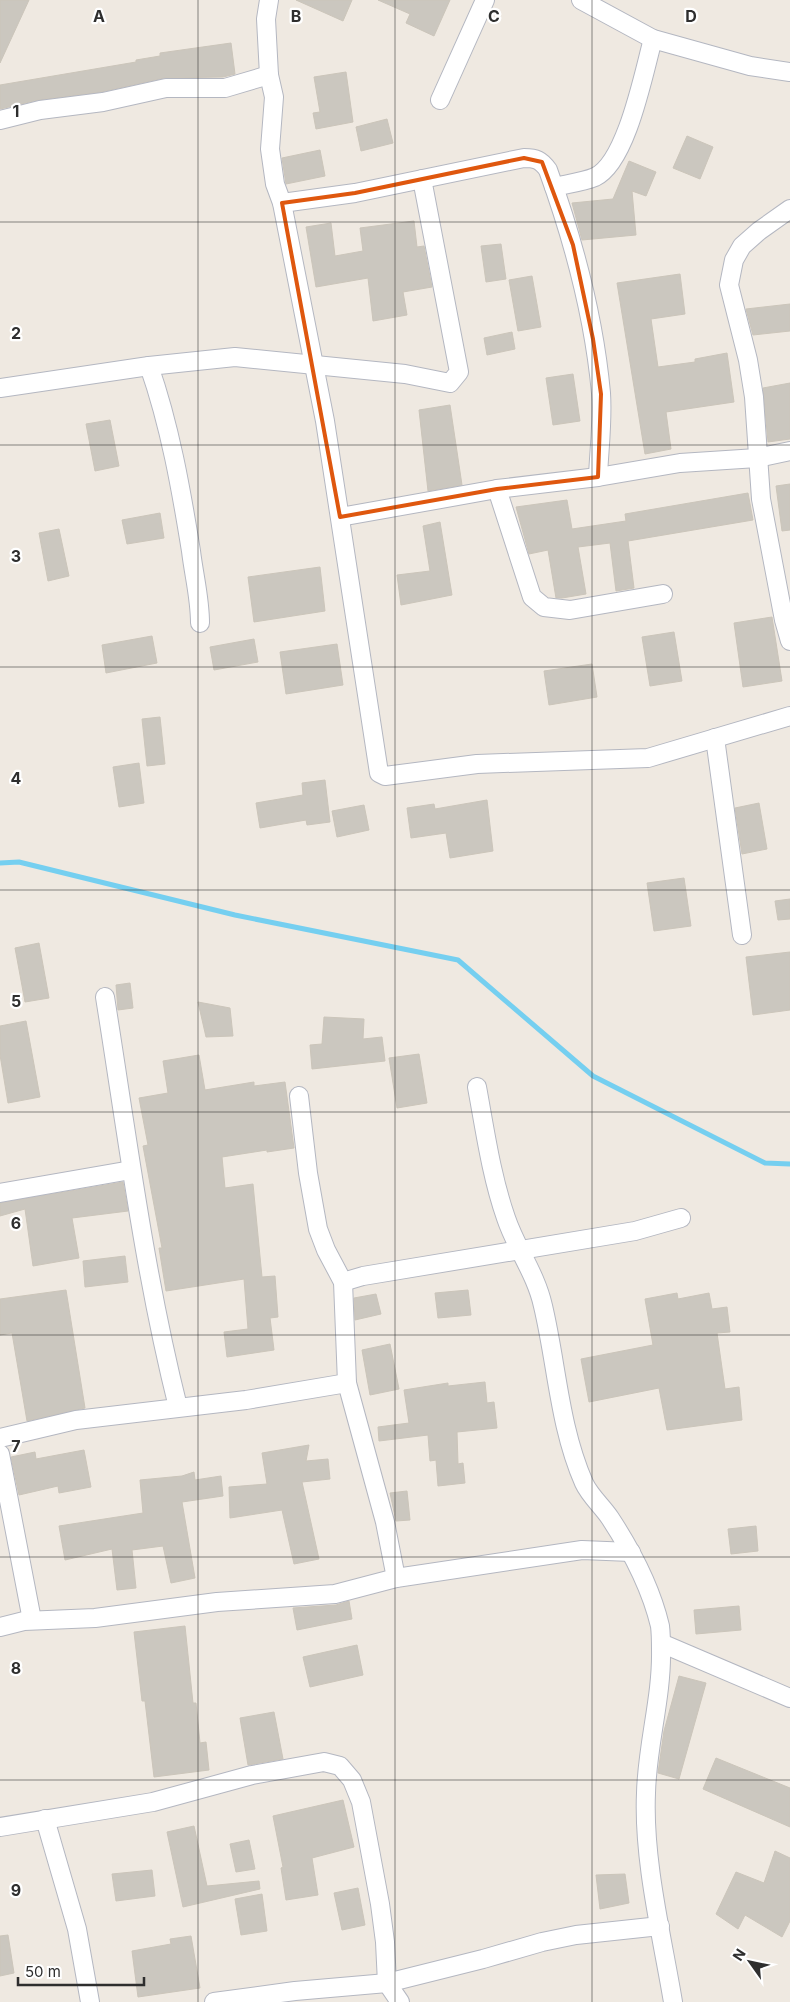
<svg xmlns="http://www.w3.org/2000/svg" width="790" height="2002" font-family="Inter,sans-serif">
<style>
.lines{fill:none;stroke-linecap:round;stroke-linejoin:round}
.stream{stroke:#75cff0;stroke-width:5}
.building{fill:#cbc7bf;stroke:#cbc5ba}
.street-casing{stroke:#b4b7c1;stroke-width:20}
.street{stroke:#fff;stroke-width:18}
.marked{fill:none;stroke:#df570e;stroke-width:4;stroke-linejoin:round}
.grid{fill:none;stroke:#2e2e2e;stroke-width:1;stroke-opacity:0.55}
.grid-label{font-size:16px;text-anchor:middle;font-weight:bold;fill:#2e2e2e;stroke:#fff;stroke-width:4.5;stroke-linejoin:round;paint-order:stroke}
</style>
<rect width="100%" height="100%" fill="#efe9e1"/>
<g class="lines">
<path class="stream" d="M0,863l19,-1 216,53 223,45 135,116 172,87 25,1"/>
</g>
<g class="building">
<path d="M0,0h29l-29,63z"/>
<path d="M296,0h56l-9,21z"/>
<path d="M378,0h72l-16,36 -28,-13 4,-9z"/>
<path d="M231,43l4,31 -12,3 -59,1 -63,14 -63,8 -38,9v-24l136,-23v-2l24,-4v-3z"/>
<path d="M346,72l7,50 -37,7 -3,-16 7,-1 -6,-35z"/>
<path d="M387,119l6,24 -32,8 -5,-24z"/>
<path d="M687,136l26,11 -13,32 -27,-11z"/>
<path d="M320,150l5,26 -39,8 -4,-26z"/>
<path d="M629,161l27,11 -10,24 -14,-5 4,44 -54,5 -10,-37 41,-4z"/>
<path d="M414,221l3,26 7,-1 8,41 -29,5 4,23 -34,6 -5,-43 -52,9 -10,-60 25,-4 4,33 28,-5 -3,-23z"/>
<path d="M501,244l5,35 -20,3 -5,-36z"/>
<path d="M680,274l5,40 -34,5 7,48 37,-5v-3l32,-6 7,49 -68,10 5,37 -26,5 -28,-171z"/>
<path d="M532,276l9,51 -23,4 -9,-51z"/>
<path d="M790,304v27l-37,4 -7,-26z"/>
<path d="M512,332l3,17 -28,6 -3,-17z"/>
<path d="M573,374l7,47 -27,4 -7,-47z"/>
<path d="M790,383v56l-22,3 -5,-54z"/>
<path d="M450,405l12,80 -34,6 -9,-81z"/>
<path d="M110,420l9,46 -24,5 -9,-47z"/>
<path d="M790,484v46l-8,1 -6,-45z"/>
<path d="M748,493l5,27 -125,21 6,47 -18,3 -6,-48 -32,4 8,47 -24,4h-6l-8,-48 -19,4 -13,-47 51,-7 5,29 54,-8 -1,-7z"/>
<path d="M160,513l4,25 -37,6 -5,-24z"/>
<path d="M440,522l12,73 -51,10 -4,-30 33,-4 -7,-45z"/>
<path d="M59,529l10,47 -21,5 -9,-48z"/>
<path d="M320,567l5,44 -71,11 -6,-45z"/>
<path d="M772,617l10,64 -39,6 -9,-64z"/>
<path d="M674,632l8,49 -32,5 -8,-49z"/>
<path d="M152,636l5,27 -51,10 -4,-28z"/>
<path d="M254,639l4,23 -44,8 -4,-23z"/>
<path d="M337,644l6,41 -57,9 -6,-42z"/>
<path d="M592,664l5,33 -48,8 -5,-34z"/>
<path d="M160,717l5,47 -18,2 -5,-47z"/>
<path d="M139,763l5,40 -25,4 -6,-40z"/>
<path d="M325,780l5,42 -23,3 -1,-5 -46,8 -4,-25 47,-8 -1,-12z"/>
<path d="M487,800l6,51 -43,7 -4,-25 -35,5 -4,-30 27,-4 1,5z"/>
<path d="M759,803l8,46 -25,5 -7,-46z"/>
<path d="M364,805l5,25 -32,7 -5,-26z"/>
<path d="M684,878l7,48 -37,5 -7,-48z"/>
<path d="M790,899v20l-12,1 -3,-19z"/>
<path d="M39,943l10,55 -24,4 -10,-54z"/>
<path d="M790,952v58l-37,5 -7,-58z"/>
<path d="M130,983l3,25 -15,2 -2,-25z"/>
<path d="M198,1002l32,6 3,28 -27,1z"/>
<path d="M324,1017l40,2 -1,20 19,-2 3,24 -73,8 -2,-24 12,-1z"/>
<path d="M26,1021l14,76 -32,6 -8,-48v-29z"/>
<path d="M419,1054l8,49 -30,5 -8,-50z"/>
<path d="M199,1055l6,35 49,-8v4l31,-4 9,66 -27,4v-2l-45,7 3,31 28,-4 9,93 13,-1 3,41 -8,1 4,32 -47,7 -3,-25 24,-3 -4,-50 -78,12 -7,-43h3l-19,-102 5,-1 -9,-47 29,-5 -5,-32z"/>
<path d="M123,1182l5,29 -56,7 7,40 -46,8 -8,-57 -25,7v-13z"/>
<path d="M125,1256l3,26 -43,5 -2,-26z"/>
<path d="M66,1290l19,118 -58,13 -15,-88 -12,2v-36z"/>
<path d="M468,1290l3,25 -33,3 -3,-25z"/>
<path d="M677,1293l1,6 31,-6 3,16 15,-2 3,25 -13,1 8,56 14,-2 3,33 -75,10 -8,-42 -70,14 -8,-43 72,-14 -8,-46z"/>
<path d="M376,1294l5,20 -26,6 -1,-22z"/>
<path d="M390,1344l9,45 -29,6 -8,-45z"/>
<path d="M485,1382l2,21 7,-1 3,26 -40,4 1,32 5,-1 2,20 -27,3 -2,-26 -6,1 -2,-26 -49,6 -1,-14 31,-4 -5,-33 44,-7v3z"/>
<path d="M309,1445l-3,16 22,-2 2,20 -28,3 17,77 -25,5 -12,-54 -52,8 -1,-31 38,-3 -5,-31z"/>
<path d="M84,1450l7,37 -32,6 -1,-7 -39,9 -8,-38 24,-5 1,7z"/>
<path d="M194,1472l1,8 26,-4 2,20 -41,6 13,76 -24,5 -8,-37 -31,4 4,38 -19,2 -5,-41 -47,11 -6,-34 84,-13 -3,-33 42,-4z"/>
<path d="M407,1491l3,29 -14,1 -6,-28z"/>
<path d="M756,1526l2,25 -27,3 -3,-25z"/>
<path d="M349,1601l3,18 -55,11 -4,-22 43,-3z"/>
<path d="M739,1606l2,24 -45,4 -2,-24z"/>
<path d="M185,1626l8,77h3l4,40 6,-1 3,28 -55,7 -9,-76h-3l-8,-69z"/>
<path d="M357,1645l6,30 -53,12 -7,-30z"/>
<path d="M679,1676l27,7 -27,96 -21,-6 6,-42z"/>
<path d="M274,1712l9,47 -35,6 -8,-47z"/>
<path d="M716,1758l74,30v39l-87,-38z"/>
<path d="M343,1800l11,47 -42,11 6,37 -32,5 -5,-32 2,-1 -10,-51z"/>
<path d="M194,1826l13,60 52,-5 1,8 -77,18 -16,-75z"/>
<path d="M249,1840l6,29 -19,3 -6,-28z"/>
<path d="M775,1851l15,7v63l-8,16 -37,-22 -7,14 -22,-15 20,-42 28,11z"/>
<path d="M152,1870l3,26 -39,5 -4,-27z"/>
<path d="M625,1874l4,29 -29,6 -4,-34z"/>
<path d="M358,1888l7,37 -23,5 -8,-37z"/>
<path d="M262,1894l5,37 -26,4 -6,-36z"/>
<path d="M8,1935l6,38 -14,3v-40z"/>
<path d="M191,1936l9,52 -62,9 -6,-46 39,-7 -1,-5z"/>
</g>
<g class="lines">
<g class="street-casing">
<g id="street">
<path d="M269,0l-3,19 3,56 5,22 -4,52 5,35 7,19 43,218 54,352 6,3 92,-12 171,-6 142,-42"/>
<path d="M581,0l72,39 97,27 40,6"/>
<path d="M440,100l45,-100"/>
<path d="M0,120l40,-10 63,-8 63,-14h59l44,-13"/>
<path d="M554,187c13,-3 29,-5 41,-10 32,-15 49,-106 58,-138"/>
<path d="M282,203l73,-10 169,-35c12,0 17,2 24,12 26,72 46,147 53,223 2,28 -2,57 -3,84"/>
<path d="M790,209l-31,22 -17,15 -8,14 -5,25 19,75 6,37 7,102 23,121 6,21"/>
<path d="M149,366c21,60 32,123 42,185 3,25 9,47 9,72"/>
<path d="M0,388l149,-22 86,-9 170,17 45,9 9,-11 -37,-193"/>
<path d="M497,489l35,108 12,10 26,3 93,-16"/>
<path d="M340,517l157,-28 101,-12 82,-14 77,-5 33,-7"/>
<path d="M715,738l27,197"/>
<path d="M105,997c22,137 39,275 73,410"/>
<path d="M477,1087c8,43 14,88 29,131 10,30 30,56 37,88 14,59 16,120 41,177 6,13 18,23 26,35 21,32 41,70 50,108 1,8 1,16 1,24 1,48 -14,95 -15,143 -3,67 16,143 27,209"/>
<path d="M299,1096l9,77 10,56 8,21 17,32 4,101 38,139 11,56"/>
<path d="M0,1193l131,-23"/>
<path d="M343,1282l20,-6 272,-45 46,-13"/>
<path d="M0,1438l76,-18 170,-20 101,-17"/>
<path d="M0,1454l32,166"/>
<path d="M0,1627l24,-6 71,-3 122,-16 118,-8 61,-16 186,-28 49,2"/>
<path d="M661,1643l129,55"/>
<path d="M45,1819l32,110 13,73"/>
<path d="M0,1827l153,-25 99,-27 72,-13 16,4 12,14 9,22 19,102 5,38 2,41 13,19"/>
<path d="M214,2002l81,-11 92,-8 96,-24 59,-17 34,-7 84,-9"/>
</g>
</g>
<use href="#street" class="street"/>
</g>
<path class="marked" d="M524,158l18,4 31,83 20,94 8,55 -3,83 -101,12 -157,28 -58,-314 73,-10z"/>
<path class="grid" d="M198,0v2002M395,0v2002M592,0v2002M0,222h790M0,445h790M0,667h790M0,890h790M0,1112h790M0,1335h790M0,1557h790M0,1780h790"/>
<g class="grid-label">
<text x="99" y="22">A</text>
<text x="296" y="22">B</text>
<text x="494" y="22">C</text>
<text x="691" y="22">D</text>
<text x="16" y="117">1</text>
<text x="16" y="339">2</text>
<text x="16" y="562">3</text>
<text x="16" y="784">4</text>
<text x="16" y="1007">5</text>
<text x="16" y="1229">6</text>
<text x="16" y="1452">7</text>
<text x="16" y="1674">8</text>
<text x="16" y="1896">9</text>
</g>
<g transform="translate(750 1962) rotate(303)" stroke="#ffffff" stroke-width="4" paint-order="stroke">
<path d="M0-4L9 19L0 12L-9 19Z" fill="#2e2e2e"/>
<text y="-8" font-size="14" font-weight="bold" text-anchor="middle" fill="#2e2e2e">N</text>
</g>
<path d="M18 1977v8h126v-8" fill="none" stroke="#2e2e2e" stroke-width="2.5"/>
<text x="25" y="1977" font-size="15" fill="#2e2e2e" stroke="#ffffff" stroke-width="4" paint-order="stroke">50 m</text>
</svg>
